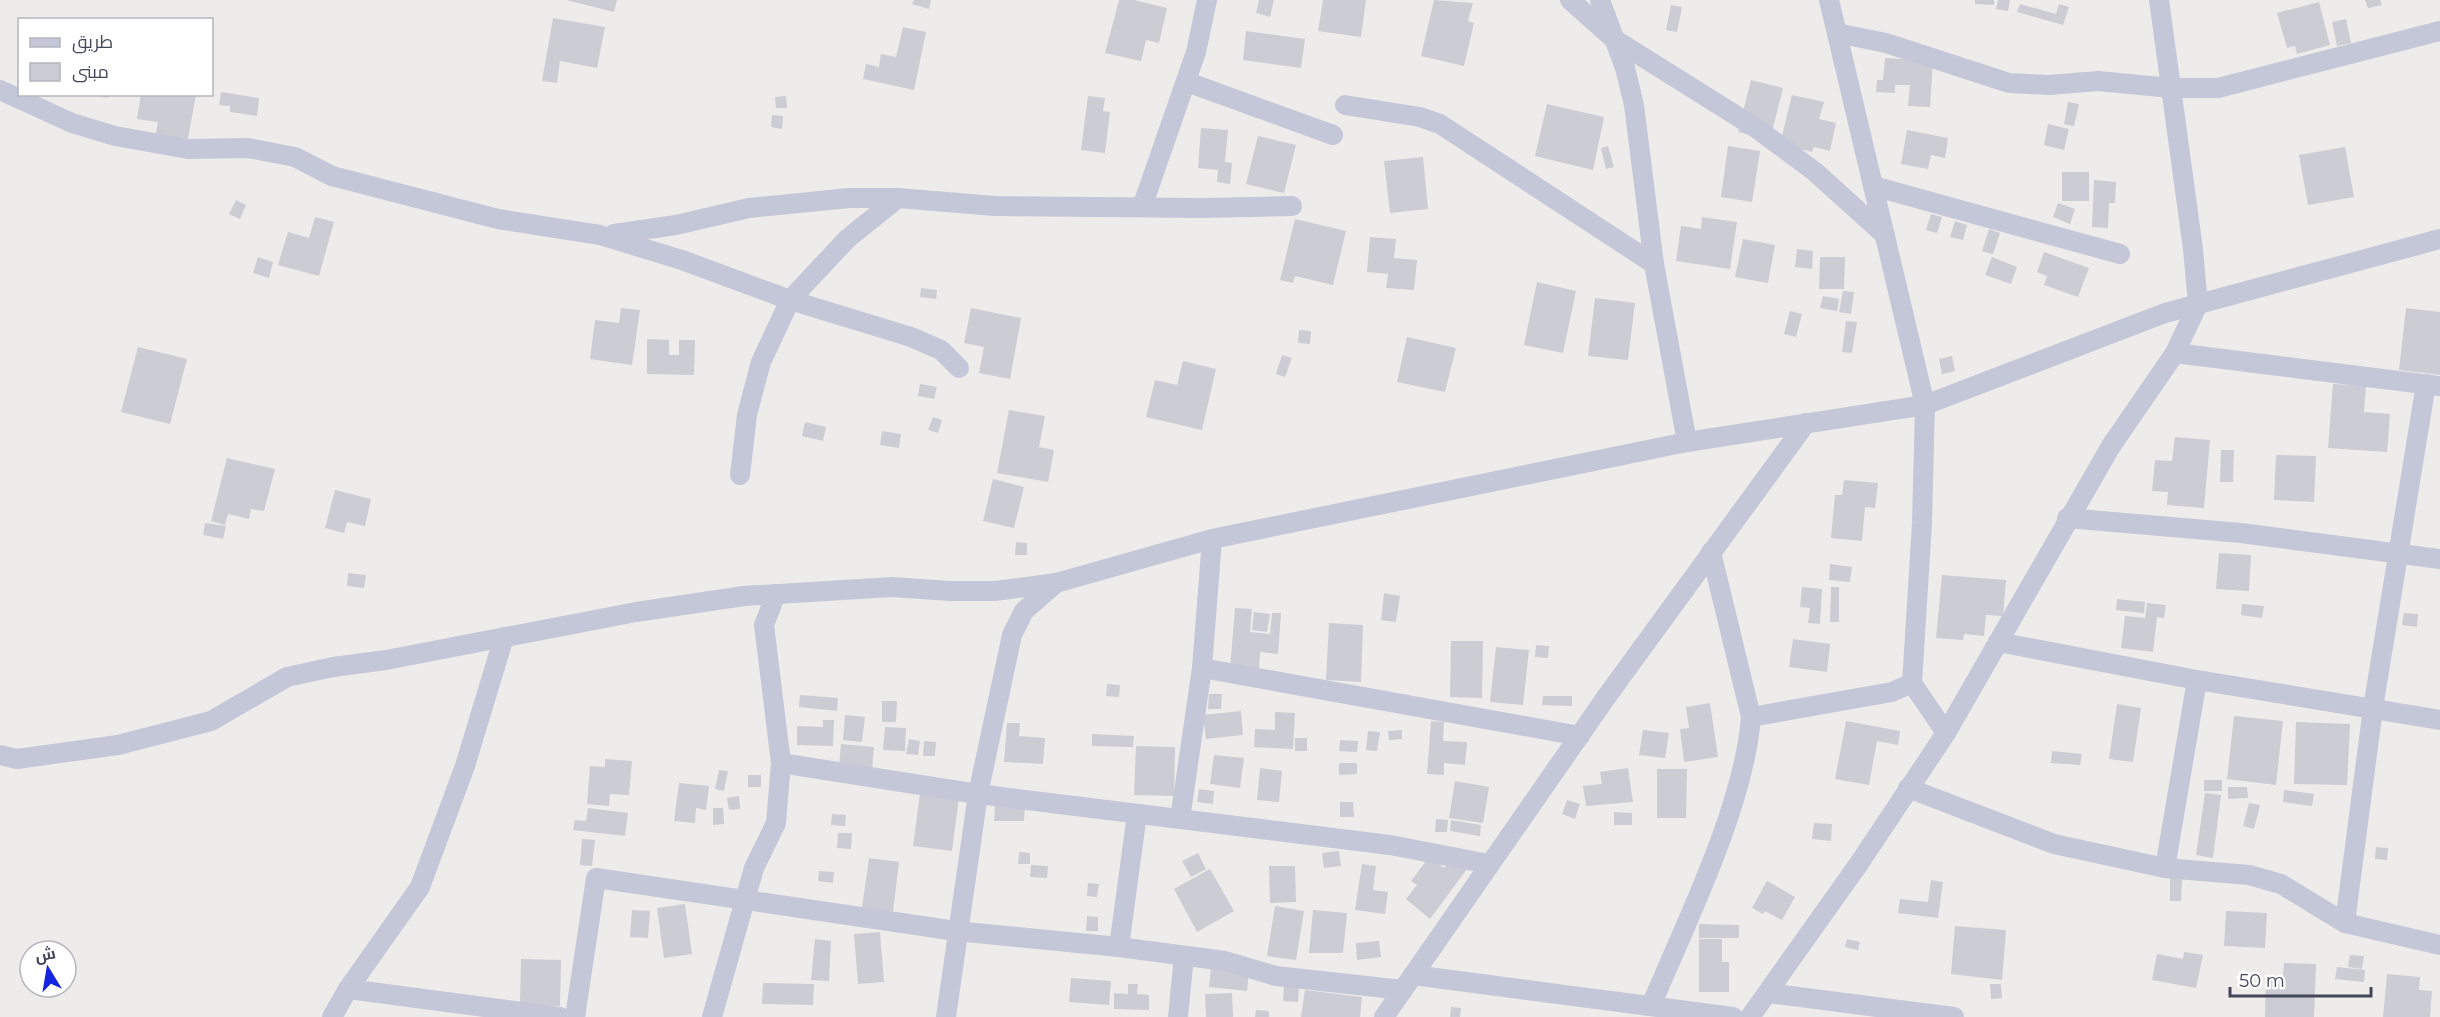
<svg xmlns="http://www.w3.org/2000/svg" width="2440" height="1017" font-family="Montserrat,Cairo,sans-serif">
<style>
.building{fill:#cbccd4}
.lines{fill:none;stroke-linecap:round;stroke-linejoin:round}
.minor{stroke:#c4c7d7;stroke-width:20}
</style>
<rect width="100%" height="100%" fill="#eeeceb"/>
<g class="building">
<path d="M566,0h51l-3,12z"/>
<path d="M914,0h17l-2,9 -17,-5z"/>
<path d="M1119,0h15l33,8 -8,35 -13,-3 -5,21 -36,-8z"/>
<path d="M1259,0h15l-4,17 -14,-4z"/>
<path d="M1323,0h43l-5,37 -43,-6z"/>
<path d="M1434,0l39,3 -5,18 6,2 -10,43 -43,-10z"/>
<path d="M1975,0h19v5l-19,-1z"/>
<path d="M1998,0h12l-2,11 -12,-2z"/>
<path d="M2365,0h15l2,5 -14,3z"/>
<path d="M2319,2l11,43 -33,9 -2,-8 -8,2 -10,-35z"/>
<path d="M2020,4l36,10 3,-10 10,3 -6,18 -46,-13z"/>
<path d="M1671,5l11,2 -5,25 -11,-2z"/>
<path d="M553,18l52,9 -8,41 -37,-7 -3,22 -15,-2z"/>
<path d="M2346,19l5,24 -14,3 -5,-24z"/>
<path d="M903,27l23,5 -12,58 -51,-11 3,-15 13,3 2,-13 15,3z"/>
<path d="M1246,31l59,8 -4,29 -58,-8z"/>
<path d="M1885,58l48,3 -3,46 -22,-1 2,-21h-15v8l-19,-1 1,-12h6z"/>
<path d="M1751,80l32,8 -13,52 -32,-8z"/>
<path d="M221,92l38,6 -2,18 -27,-4v-6l-11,-1z"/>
<path d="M89,94h19v4z"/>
<path d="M141,94l55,1 -11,59 -32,-6 5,-26 -21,-3z"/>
<path d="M1792,95l32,7 -5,17 17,4 -6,28 -16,-4 -2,5 -32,-8z"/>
<path d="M786,96l1,12h-11l-1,-11z"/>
<path d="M1088,96l17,2 -2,13 7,1 -5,41 -24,-3z"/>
<path d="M2068,102l11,2 -5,22 -10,-2z"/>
<path d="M1547,104l57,13 -11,53 -58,-14z"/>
<path d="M772,115l11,1 -1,13 -11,-2z"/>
<path d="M2048,124l21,5 -5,21 -20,-5z"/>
<path d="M1201,128l27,2 -3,32 7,1 -2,21 -13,-2 1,-12 -20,-2z"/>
<path d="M1907,130l41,8 -3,20 -14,-3 -3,14 -27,-5z"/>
<path d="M1258,136l38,9 -12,48 -38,-9z"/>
<path d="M1608,146l6,21 -8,2 -5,-21z"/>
<path d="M1728,146l32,5 -8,51 -31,-5z"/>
<path d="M2345,147l9,50 -46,8 -9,-50z"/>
<path d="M1423,157l5,52 -38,4 -6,-52z"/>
<rect x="2062" y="172" width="27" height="29"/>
<path d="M2094,180l22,2 -1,21h-6l-1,25 -16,-1z"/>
<path d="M236,200l10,5 -6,14 -11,-5z"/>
<path d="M2058,203l17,6 -5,15 -17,-7z"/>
<path d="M1931,214l11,3 -5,16 -11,-3z"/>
<path d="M315,217l19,5 -15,54 -41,-11 10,-33 21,6z"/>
<path d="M1702,217l35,5 -7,47 -54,-8 5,-35 20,3z"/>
<path d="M1295,219l51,12 -13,54 -38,-9 -2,7 -13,-3z"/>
<path d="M1955,221l12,4 -4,15 -13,-3z"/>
<path d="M1989,229l11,4 -7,21 -11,-3z"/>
<path d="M1370,237l26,2 -2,19 23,2 -3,30 -28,-2 2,-14 -21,-2z"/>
<path d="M1743,239l32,6 -7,38 -33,-6z"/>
<path d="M1797,249l16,2 -1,18 -17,-2z"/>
<path d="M2044,252l45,16 -11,29 -34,-12 3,-9 -10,-4z"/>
<path d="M258,257l15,5 -4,16 -16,-5z"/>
<path d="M1820,257h25l-1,32h-25z"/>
<path d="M1992,257l25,10 -6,17 -26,-9z"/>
<path d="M1537,282l39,9 -13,62 -39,-8z"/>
<path d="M921,288l16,2 -1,9 -16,-2z"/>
<path d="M1843,291l11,1 -3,22 -12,-2z"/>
<path d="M1823,296l16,3 -2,12 -17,-3z"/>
<path d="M1595,298l40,5 -7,57 -40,-4z"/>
<path d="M621,308l19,2 -8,55 -42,-6 5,-39 24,3z"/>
<path d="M971,308l50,10 -11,61 -31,-6 5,-26 -20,-4z"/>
<path d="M2406,308l34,4v63l-41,-5z"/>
<path d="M1790,311l12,3 -6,23 -12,-3z"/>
<path d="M1846,321l11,1 -5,31 -10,-1z"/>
<path d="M1299,330l12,1 -1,13 -12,-1z"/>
<path d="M1407,337l49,11 -11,44 -48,-10z"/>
<path d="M647,339l22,1v15h10v-15h16l-1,35 -47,-1z"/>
<path d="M138,347l49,12 -17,65 -49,-12z"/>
<path d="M1282,355l10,3 -7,19 -9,-3z"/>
<path d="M1952,356l3,15 -13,3 -3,-15z"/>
<path d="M1183,361l33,8 -14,61 -56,-13 9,-37 22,5z"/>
<path d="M920,384l17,3 -3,12 -16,-3z"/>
<path d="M2333,384l33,2 -2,26 26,2 -3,38 -59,-4z"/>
<path d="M1009,410l36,6 -6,31 15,3 -6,32 -51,-9z"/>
<path d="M933,417l9,3 -4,13 -10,-3z"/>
<path d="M805,422l21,5 -3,14 -21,-5z"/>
<path d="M882,431l19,3 -2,14 -19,-3z"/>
<path d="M2175,437l35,3 -6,68 -37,-3 1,-13 -16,-1 3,-31 17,1z"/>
<path d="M2221,450h13l-1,32h-13z"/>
<path d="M2276,455l40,1 -2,46 -40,-2z"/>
<path d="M227,458l48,11 -11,42 -13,-2 -2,10 -21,-5 -3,11 -14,-4z"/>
<path d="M993,479l31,8 -10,41 -31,-7z"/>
<path d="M1844,480l34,3 -3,25 -10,-1 -3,34 -31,-3 4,-43h7z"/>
<path d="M335,490l36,9 -6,27 -18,-4 -3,11 -19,-5z"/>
<path d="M205,523l21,3 -3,13 -20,-4z"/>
<path d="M1016,542l11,1v12h-12z"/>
<path d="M2219,553l32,2 -2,36 -33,-2z"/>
<path d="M1830,564l22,3 -2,15 -21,-2z"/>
<path d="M348,573l18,2 -2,13 -17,-2z"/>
<path d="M1942,575l64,5 -3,36 -17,-1 -2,21 -20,-2 -1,6 -27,-2z"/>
<path d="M1802,587l20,2 -2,35 -12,-1 2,-15 -10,-1z"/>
<path d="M1831,587h8v35h-9z"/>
<path d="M1384,593l16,3 -4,26 -15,-2z"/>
<path d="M2117,599l28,3 -1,11 -28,-3z"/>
<path d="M2147,603l19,2 -2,13 -7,-1 -4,35 -32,-4 4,-32 20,2z"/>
<path d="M2242,604l22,2 -2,12 -21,-3z"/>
<path d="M1235,608l17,1 -2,23 20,2 2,-21h9l-3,41 -18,-2 -1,18 -29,-1z"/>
<path d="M1254,612l16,2 -3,18 -15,-2z"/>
<path d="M2404,613l14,1 -1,13 -15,-2z"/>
<path d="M1329,623l34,2 -2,57 -35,-2z"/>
<path d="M1793,639l37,5 -3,28 -38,-5z"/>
<path d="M1451,641h32l-1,57 -32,-1z"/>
<path d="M1536,645l13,1 -1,12 -13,-1z"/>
<path d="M1496,647l33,3 -6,55 -33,-3z"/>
<path d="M1107,684l13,1 -1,12 -13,-1z"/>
<path d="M1209,694h13l-1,15h-13z"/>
<path d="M800,695l38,3 -1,13 -38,-4z"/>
<path d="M1543,696h29v10l-30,-1z"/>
<path d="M882,701h15l-1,21h-14z"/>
<path d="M1710,703l8,54 -34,5 -4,-33 9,-1 -3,-21z"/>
<path d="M2117,704l24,4 -8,54 -24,-3z"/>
<path d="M1241,711l2,24 -37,4 -3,-24z"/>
<path d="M1275,712l20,1 -2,36 -39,-2 1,-18 20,1z"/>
<path d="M845,715l20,2 -3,25 -19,-2z"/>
<path d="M2234,716l49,5 -7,64 -49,-6z"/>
<path d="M823,720h11l-1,26 -36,-1v-19l26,1z"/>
<path d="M1431,721l13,1 -1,19 24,1 -2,23 -21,-2v12l-17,-1z"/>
<path d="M1846,721l54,10 -2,14 -21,-4 -8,44 -34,-6z"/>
<path d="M2296,722l54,2 -3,61 -53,-1z"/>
<path d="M1007,723h13l-1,13 26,2 -2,26 -39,-2z"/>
<path d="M885,727l21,1 -1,23 -22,-1z"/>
<path d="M1402,730v9l-13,1 -1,-9z"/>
<path d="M1643,730l26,3 -4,25 -26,-3z"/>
<path d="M1368,731l12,1 -3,19 -11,-1z"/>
<path d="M1092,734l42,2 -1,11 -41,-1z"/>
<rect x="1295" y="738" width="12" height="13"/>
<path d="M909,739l11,2 -2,14 -12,-1z"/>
<path d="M1340,740l18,1 -1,11 -18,-1z"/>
<path d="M924,741l12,1 -1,14h-12z"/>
<path d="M841,744l33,3 -2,23 -33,-3z"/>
<path d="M1136,746l39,1 -1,49 -40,-1z"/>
<path d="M2052,751l30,3 -2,11 -29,-2z"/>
<path d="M1214,755l30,3 -4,30 -30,-4z"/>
<path d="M605,759l27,2 -3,34 -19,-1 -1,12 -22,-2 3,-38 15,1z"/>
<path d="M1339,763h18v11l-18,1z"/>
<path d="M1260,768l22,3 -3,31 -22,-2z"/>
<path d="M1628,768l5,34 -47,4 -3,-20 19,-2 -2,-12z"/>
<path d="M1657,769h30l-1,49h-29z"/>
<path d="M719,770l9,1 -4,20 -9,-2z"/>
<rect x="748" y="775" width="13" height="12"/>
<rect x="2204" y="780" width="18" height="11"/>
<path d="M1455,781l34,6 -6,36 -34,-5z"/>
<path d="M679,783l30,3 -3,24 -10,-2 -1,15 -21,-2z"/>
<path d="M2228,787h19l1,11 -20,1z"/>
<path d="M1199,789l15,2 -1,13 -16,-2z"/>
<path d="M2284,790l30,4 -2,12 -29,-4z"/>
<path d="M920,793l39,4 -7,54 -39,-5z"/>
<path d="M2205,793l16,2 -8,63 -17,-3z"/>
<path d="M739,796l1,13 -11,1 -2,-12z"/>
<path d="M1567,800l13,4 -5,15 -13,-5z"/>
<path d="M1340,802h13l1,15h-14z"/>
<path d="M2249,803l11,2 -6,24 -11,-3z"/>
<path d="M995,804l30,1 -1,16h-30z"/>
<path d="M588,808l40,5 -3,23 -52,-6 2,-10 11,1z"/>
<path d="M713,808h10l1,16 -11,1z"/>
<path d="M1614,812l18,1v12h-18z"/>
<path d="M832,814l14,1 -1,11 -14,-1z"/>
<path d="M1436,819l12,1 -1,12h-12z"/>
<path d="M1451,820l30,5 -1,11 -30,-5z"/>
<path d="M1814,823l18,1 -1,17 -19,-2z"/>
<path d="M838,833h14l-1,16 -14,-1z"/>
<path d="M582,839l13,1 -3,26 -12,-1z"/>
<path d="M2376,847l12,1 -1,12 -12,-1z"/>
<path d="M1339,851l2,15 -17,2 -2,-15z"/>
<path d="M1019,852l11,1v11h-12z"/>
<path d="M1198,853l8,16 -15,8 -9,-16z"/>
<path d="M1429,857l15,11 8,-10 15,11 -37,50 -24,-20 11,-14 -6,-4z"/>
<path d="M869,858l30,4 -6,50 -31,-4z"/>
<path d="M1362,864l14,2 -3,24 15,2 -3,22 -30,-4z"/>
<path d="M1031,865l17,1 -1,12 -17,-1z"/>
<path d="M1269,866h26l1,36 -26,1z"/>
<path d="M1210,869l24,42 -37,21 -23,-43z"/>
<path d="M819,871l15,1 -1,11 -15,-2z"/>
<path d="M2170,878h12l-1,23h-11z"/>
<path d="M1931,880l12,2 -5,36 -40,-5 2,-14 28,3z"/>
<path d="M1767,881l28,16 -13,23 -17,-9 -2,3 -11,-6z"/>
<path d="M1088,883l11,1 -2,13 -10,-1z"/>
<path d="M685,904l7,50 -28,4 -7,-50z"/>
<path d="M1275,906l29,5 -8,49 -29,-4z"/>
<path d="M632,910l18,1 -2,27 -18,-1z"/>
<path d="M1313,910l34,3 -4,40h-34z"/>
<path d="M2226,911l41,2 -2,35 -41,-2z"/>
<path d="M1087,916l11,1v14h-12z"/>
<path d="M1699,924l40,1v13h-40z"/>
<path d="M1955,926l51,4 -4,50 -51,-6z"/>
<path d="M880,932l4,50 -26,2 -4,-50z"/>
<path d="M815,939l16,2 -2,40 -18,-1z"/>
<path d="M1699,939h23v23h7v30h-30z"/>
<path d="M1847,939l13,3 -2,8 -13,-3z"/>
<path d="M1379,941l2,16 -24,3 -1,-17z"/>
<path d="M2184,952l19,3 -7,33 -44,-8 5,-26 26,5z"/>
<path d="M2350,955l14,1 -2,13 -14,-2z"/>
<path d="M521,959l40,1 -1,46 -40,-1z"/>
<path d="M2284,963l32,1 -2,53h-49l1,-42 17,1z"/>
<path d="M1211,967l38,4 -2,20 -38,-4z"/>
<path d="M2337,967l28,3 -1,12 -29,-3z"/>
<path d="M2387,974l33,3 -1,13 13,1 -2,26h-47z"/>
<path d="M1071,978l40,3 -2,24 -40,-3z"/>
<path d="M763,983l51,1 -1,21 -51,-1z"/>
<path d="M1128,984h10l-1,10 12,1v15l-35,-1v-16l14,1z"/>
<path d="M1990,984h11l1,14 -11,1z"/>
<path d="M1284,985l15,1 -1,16 -15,-1z"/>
<path d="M1305,990l57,7 -2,20h-59z"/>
<path d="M1232,993l1,24h-27l-1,-23z"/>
<path d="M1451,1007l10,1 -1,9h-10z"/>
<path d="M1256,1010l13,1v6h-14z"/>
</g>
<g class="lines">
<g class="minor">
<path d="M1570,0l44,39 142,89 58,43 71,64"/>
<path d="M1600,0l25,68 9,37 20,159 33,178"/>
<path d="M1829,0l96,405 -3,118 -10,160 34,50"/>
<path d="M1837,33l49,10 123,40 40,2 49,-4 73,7h47l222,-57"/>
<path d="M1187,82l146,53"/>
<path d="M0,90l72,33 43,13 73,13 60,-1 47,9 37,19 166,43 102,16 82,25 108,40 121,37 30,13 18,18"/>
<path d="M1345,105l75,12 20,7 214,140"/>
<path d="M1873,186l247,68"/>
<path d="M1142,207l54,-155 11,-52"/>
<path d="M614,234l62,-9 73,-17 100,-10h49l97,8 207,2 90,-2"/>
<path d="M2175,353l265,33"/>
<path d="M740,475l7,-60 14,-53 29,-62 57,-61 51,-41"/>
<path d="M2067,518l174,15 199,26"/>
<path d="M1998,642l199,38 243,40"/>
<path d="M1202,668l378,68"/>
<path d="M1751,717l141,-25 20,-9"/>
<path d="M0,755l17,4 101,-14 93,-24 76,-44 46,-10 53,-7 250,-48 108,-16 148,-9 58,4h45l61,-8 156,-44 475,-97 238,-37 240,-92 275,-74"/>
<path d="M781,763l197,31 412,51 99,19"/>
<path d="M1908,788l146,56 111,24 84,7 32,9 64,39 95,22"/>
<path d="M1180,819l22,-151 10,-129"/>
<path d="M2165,868l32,-188"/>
<path d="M2345,923l28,-215 53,-324"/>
<path d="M1119,947l18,-133"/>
<path d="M1413,975l320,42"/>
<path d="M348,989l212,28"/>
<path d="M1768,993l186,24"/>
<path d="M1651,1006c35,-84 93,-199 100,-289l-40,-165"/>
<path d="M332,1017l16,-28 72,-102 45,-121 39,-129"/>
<path d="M575,1017l21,-139 360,53 163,16 106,14 51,15 127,14"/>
<path d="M712,1017l42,-149 22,-45 5,-60 -17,-138 12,-31"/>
<path d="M946,1017l32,-223 34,-159 12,-24 32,-28"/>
<path d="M1178,1017l6,-61"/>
<path d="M1384,1017l223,-321 199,-273"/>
<path d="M1750,1017l108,-152 88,-132 165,-287 64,-93 23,-49 -5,-55 -34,-249"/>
</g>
</g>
<rect x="18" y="18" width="195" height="78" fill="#ffffff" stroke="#b4b5bd" stroke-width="1.5"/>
<rect x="30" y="38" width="30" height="9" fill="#c4c7d7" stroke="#b4b5bd" stroke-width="1.5"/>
<text x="72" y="48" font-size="18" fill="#434759">طريق</text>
<rect x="30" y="63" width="30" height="18" fill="#cbccd4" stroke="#b4b5bd" stroke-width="1.5"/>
<text x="72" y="78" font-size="18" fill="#434759">مبنى</text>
<g transform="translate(48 969) rotate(349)"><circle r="28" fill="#ffffff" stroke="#b4b5bd" stroke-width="1.5"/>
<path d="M0-4.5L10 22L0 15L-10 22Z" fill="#1424e0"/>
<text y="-9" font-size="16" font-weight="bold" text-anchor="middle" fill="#434759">ش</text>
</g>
<path d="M2230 987v9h141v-9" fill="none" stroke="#434759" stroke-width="3"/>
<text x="2239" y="987" font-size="18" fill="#434759" stroke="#ffffff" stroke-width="4.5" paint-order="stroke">50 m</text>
</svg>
